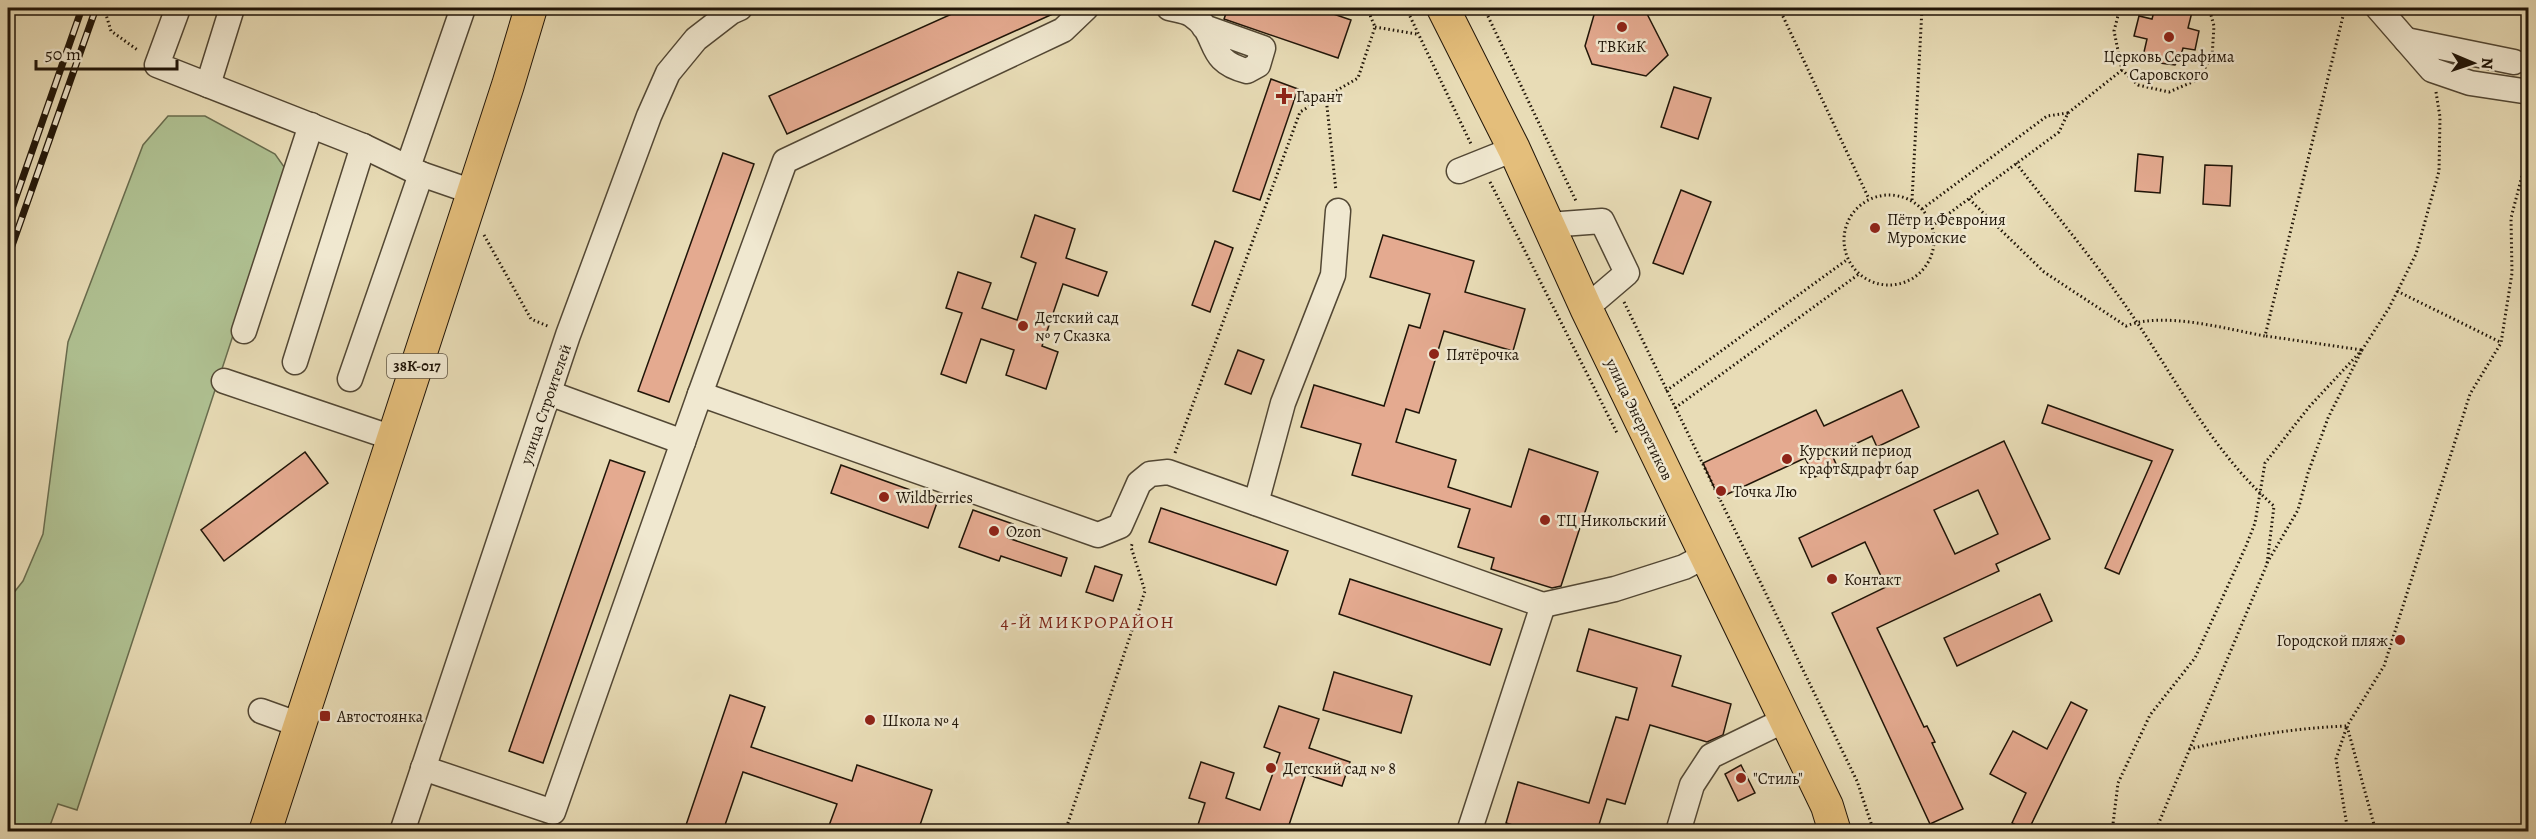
<svg xmlns="http://www.w3.org/2000/svg" width="2536" height="839" font-family="Alegreya,serif">
<style>
.green{fill:#b0c293;stroke:#686c4e;stroke-width:1.5}
.building{fill:#e4aa90;stroke:#201508;stroke-width:1.5;fill-rule:evenodd}
.lines{fill:none;stroke-linecap:round;stroke-linejoin:round}
.minor-casing{stroke:#524734;stroke-width:27}
.major-casing{stroke:#201508;stroke-width:34}
.path{stroke:#201508;stroke-width:3;stroke-dasharray:1.5 3;stroke-linecap:butt}
.minor{stroke:#f0e8d0;stroke-width:24}
.major{stroke:#e4be7b;stroke-width:32}
.rail-casing{stroke:#201508;stroke-width:7}
.rail{stroke:#f0e8d0;stroke-width:4.5;stroke-dasharray:14;stroke-linecap:butt}
.poi-dot{fill:#8f2418;stroke:#f0e8d0;stroke-width:2}
.labels{text-anchor:middle;stroke-width:5;stroke-linejoin:round;paint-order:stroke}
.shield{fill:#f0e8d0;stroke:#5e5444;stroke-width:1.5}
.shield-label{font-size:15px;font-weight:bold;fill:#201508}
.poi-label{font-size:16px;fill:#201508;stroke:#f0e8d0;text-anchor:start}
.street-label{font-size:16px;fill:#201508;stroke:#f0e8d0}
.neighbourhood-label{font-size:18px;letter-spacing:1.5px;fill:#7a1f14;stroke:#f0e8d0}
</style>
<rect width="100%" height="100%" fill="#e8dcb6"/>
<filter id="stains"><feTurbulence type="fractalNoise" baseFrequency=".00333" numOctaves="4"/><feColorMatrix values="0 0 0 0 .2 0 0 0 0 .09 0 0 0 0 .02 0 0 0 .5 -.17"/></filter>
<radialGradient id="worn" r=".72"><stop offset=".6" stop-color="#630" stop-opacity="0"/><stop offset="1" stop-color="#630" stop-opacity=".3"/></radialGradient>
<path class="green" d="M168,116h37l70,38 12,17 -210,639 -19,-6 -10,27 -40,1v-232l15,-19 20,-47 25,-192 75,-197z"/>
<g class="building">
<path d="M965,8h101l-279,126 -18,-38z"/>
<path d="M1228,8h88l35,12 -13,38 -114,-39z"/>
<path d="M1596,8h48l24,47 -22,21 -54,-12 -7,-18z"/>
<path d="M2155,8h38l-5,20 11,3 -4,19 -12,-2 -3,11 -5,6 -23,-3 -8,-10 3,-13 -13,-3 5,-20 13,3z"/>
<path d="M1271,79l27,10 -38,111 -27,-9z"/>
<path d="M1674,87l37,11 -13,41 -37,-12z"/>
<path d="M723,153l31,11 -85,238 -31,-11z"/>
<path d="M2138,154l25,3 -3,36 -25,-2z"/>
<path d="M2205,165l27,1 -2,40 -27,-2z"/>
<path d="M1681,190l30,12 -28,72 -30,-11z"/>
<path d="M1035,215l40,14 -9,29 41,14 -9,24 -35,-12 -21,62 16,6 -12,37 -40,-14 8,-25 -33,-11 -15,44 -25,-9 21,-61 -16,-5 12,-36 33,11 -9,25 35,12 19,-57 -15,-6z"/>
<path d="M1383,235l91,26 -9,31 60,17 -12,42 -69,-20 -25,82 -13,-4 -10,33 60,18 -8,27 63,20 18,-58 69,23 -37,114 -9,2 -61,-19 3,-11 -36,-11 12,-38 -118,-34 9,-31 -60,-17 13,-42 70,21 25,-81 11,3 10,-34 -60,-17z"/>
<path d="M1215,241l18,7 -23,64 -18,-7z"/>
<path d="M1238,350l26,10 -13,34 -26,-10z"/>
<path d="M1902,390l17,37 -42,20 -5,-11 -40,19 5,11 -22,11 -10,-19 -86,40 -16,-35 113,-53 8,16z"/>
<path d="M2048,405l125,45 -54,124 -14,-6 47,-107 -110,-38z"/>
<path d="M2004,441l46,98 -54,25 3,7 -122,57 47,99 3,-1 8,16 -3,1 31,66 -33,15 -98,-211 54,-26 -21,-45 -53,25 -13,-29zM1978,490l20,44 -43,20 -21,-44z"/>
<path d="M305,452l23,31 -104,78 -23,-31z"/>
<path d="M610,460l35,12 -102,291 -34,-12z"/>
<path d="M841,465l97,35 -10,28 -97,-35z"/>
<path d="M1161,508l127,43 -12,34 -127,-43z"/>
<path d="M973,510l40,14 -5,14 59,20 -6,18 -60,-20 -2,5 -40,-14z"/>
<path d="M1095,566l27,9 -9,26 -27,-9z"/>
<path d="M1350,579l152,50 -12,36 -151,-51z"/>
<path d="M2040,594l12,27 -95,45 -13,-28z"/>
<path d="M1589,629l92,27 -9,30 59,18 -8,31 -16,7 -57,-17 -25,79 -18,-5 -10,32h-64l-27,-8 12,-41 71,21 27,-86 12,3 9,-32 -60,-17z"/>
<path d="M1334,672l78,24 -11,37 -78,-23z"/>
<path d="M730,695l35,12 -14,40 101,34 5,-16 75,25 -14,41h-91l10,-27 -94,-32 -20,59h-39z"/>
<path d="M2071,702l16,8 -59,121 -16,-8 14,-30 -36,-19 23,-43 34,18z"/>
<path d="M1279,706l40,13 -10,29 41,14 -8,24 -36,-12 -19,57h-91l9,-28 -16,-5 12,-36 33,11 -8,25 34,12 20,-57 -16,-6z"/>
<path d="M1741,765l14,28 -17,8 -13,-27z"/>
</g>
<g class="lines">
<g class="minor-casing">
<g id="minor">
<path d="M178,8l-21,57 206,81 58,28 52,18"/>
<path d="M1169,8c7,2 17,3 23,7 29,19 12,46 55,56l11,-6 5,-17 -59,-21"/>
<path d="M2378,8l54,62 38,13 53,8"/>
<path d="M2406,40l108,22"/>
<path d="M208,85l24,-77"/>
<path d="M408,167l55,-159"/>
<path d="M1459,171l55,-22"/>
<path d="M1548,225l54,-4 25,52 -41,35"/>
<path d="M244,331l67,-206"/>
<path d="M295,362l68,-216"/>
<path d="M350,379l71,-205"/>
<path d="M224,381l169,57"/>
<path d="M549,393l134,49 17,-48 398,141 22,-9 19,-43 11,-9 18,-2 375,133 72,-16 69,-22 23,-12"/>
<path d="M700,394l85,-233 278,-131 23,-22"/>
<path d="M1256,503l27,-100 50,-128 5,-64"/>
<path d="M261,711l39,14"/>
<path d="M423,768l130,44 130,-370"/>
<path d="M402,832l166,-497 81,-219 19,-43 28,-34 35,-27 9,-4"/>
<path d="M1469,832l74,-227"/>
<path d="M1678,832l14,-47 19,-29 74,-36"/>
</g>
</g>
<g class="major-casing">
<g id="major">
<path d="M1443,8l71,141 72,159 241,498 8,26"/>
<path d="M265,832l243,-747 23,-77"/>
</g>
</g>
<g class="path">
<path d="M104,8l7,23 28,20"/>
<path d="M1406,8l65,136"/>
<path d="M1484,8l92,193"/>
<path d="M1779,8l90,191"/>
<path d="M2120,8l-6,23 8,39 16,15 31,7 28,-12 15,-23 2,-31 -5,-18"/>
<path d="M1375,27l42,7"/>
<path d="M1326,97l10,94"/>
<path d="M2068,113l54,-43"/>
<path d="M2016,163c41,54 85,105 122,161 42,63 78,131 136,182l-7,58 -112,268"/>
<path d="M1490,182l127,251"/>
<circle cx="1889" cy="240" r="45"/>
<path d="M1969,199l75,73 82,54c38,-15 100,3 139,10l80,-328"/>
<path d="M1912,200l10,-192"/>
<path d="M1922,209l125,-93 21,-3 -9,19 -127,94"/>
<path d="M484,235l47,84 19,8"/>
<path d="M2397,291l103,51"/>
<path d="M1624,302l233,479 17,51"/>
<path d="M2266,336l96,14"/>
<path d="M1666,391l182,-132"/>
<path d="M1675,408l184,-134"/>
<path d="M1175,453l125,-341 58,-34 17,-51 -8,-19"/>
<path d="M2267,563l31,-53 10,-37 20,-55 34,-68 27,-42 27,-54 23,-83 1,-54 -4,-25"/>
<path d="M2189,749c53,-12 104,-21 158,-23l-11,33 12,73"/>
<path d="M1065,832l80,-241 -14,-44 2,-5"/>
<path d="M2112,832l6,-49 32,-68 45,-57 51,-112 9,-23 10,-60 44,-56 53,-57"/>
<path d="M2376,832l-29,-106 37,-60 86,-272 31,-51 11,-70 -1,-55 17,-65 -4,-42"/>
</g>
<use href="#minor" class="minor"/>
<use href="#major" class="major"/>
<g class="rail-casing">
<g id="rail">
<path d="M8,220l74,-212"/>
<path d="M8,257l88,-249"/>
</g>
</g>
<use href="#rail" class="rail"/>
</g>
<g class="poi-dot">
<circle cx="1622" cy="27" r="6"/>
<circle cx="2169" cy="37" r="6"/>
<path d="M1281 87h6v6h6v6h-6v6h-6v-6h-6v-6h6z"/>
<circle cx="1875" cy="228" r="6"/>
<circle cx="1023" cy="326" r="6"/>
<circle cx="1434" cy="354" r="6"/>
<circle cx="1787" cy="459" r="6"/>
<circle cx="1721" cy="491" r="6"/>
<circle cx="884" cy="497" r="6"/>
<circle cx="1545" cy="520" r="6"/>
<circle cx="994" cy="531" r="6"/>
<circle cx="1832" cy="579" r="6"/>
<circle cx="2400" cy="640" r="6"/>
<rect x="319" y="710" width="12" height="12" rx="3"/>
<circle cx="870" cy="720" r="6"/>
<circle cx="1271" cy="768" r="6"/>
<circle cx="1741" cy="778" r="6"/>
</g>
<g class="labels">
<rect class="shield" x="387" y="354" width="60" height="24" rx="4.5"/>
<g class="shield-label">
<text x="417" y="371">38К-017</text>
</g>
<g class="poi-label">
<text x="1622" y="52" text-anchor="middle">ТВКиК</text>
<text x="2169" y="62" text-anchor="middle">Церковь Серафима<tspan x="2169" dy="18">Саровского</tspan></text>
<text x="1296" y="102">Гарант</text>
<text x="1887" y="225">Пётр и Феврония<tspan x="1887" dy="18">Муромские</tspan></text>
<text x="1035" y="323">Детский сад<tspan x="1035" dy="18">№ 7 Сказка</tspan></text>
<text x="1446" y="360">Пятёрочка</text>
<text x="1799" y="456">Курский период<tspan x="1799" dy="18">крафт&amp;драфт бар</tspan></text>
<text x="1733" y="497">Точка Лю</text>
<text x="896" y="503">Wildberries</text>
<text x="1557" y="526">ТЦ Никольский</text>
<text x="1006" y="537">Ozon</text>
<text x="1844" y="585">Контакт</text>
<text x="2388" y="646" text-anchor="end">Городской пляж</text>
<text x="337" y="722">Автостоянка</text>
<text x="882" y="726">Школа № 4</text>
<text x="1283" y="774">Детский сад № 8</text>
<text x="1753" y="784">"Стиль"</text>
</g>
<g class="street-label">
<text transform="translate(545 404) rotate(-71)" y="6">улица Строителей</text>
<text transform="translate(1640 419) rotate(64)" y="6">улица Энергетиков</text>
</g>
<g class="neighbourhood-label">
<text x="1088" y="628">4-Й МИКРОРАЙОН</text>
</g>
</g>
<rect width="2536" height="839" fill="none" stroke="#e8dcb6" stroke-width="30"/>
<rect x="9" y="9" width="2518" height="821" fill="none" stroke="#201508" stroke-width="3"/>
<rect x="15" y="15" width="2506" height="809" fill="none" stroke="#201508" stroke-width="1.5"/>
<g transform="translate(2473 63) rotate(92)" stroke="#f0e8d0" stroke-width="4.5" paint-order="stroke">
<path d="M0-4.5L10 22L0 15L-10 22Z" fill="#201508"/>
<text y="-9" font-size="16" font-weight="bold" text-anchor="middle" fill="#201508">N</text>
</g>
<path d="M36 60v9h141v-9" fill="none" stroke="#201508" stroke-width="3"/>
<text x="45" y="60" font-size="18" fill="#201508" stroke="#f0e8d0" stroke-width="4.5" paint-order="stroke">50 m</text>
<rect width="100%" height="100%" filter="url(#stains)"/>
<rect width="100%" height="100%" fill="url(#worn)"/>
</svg>
